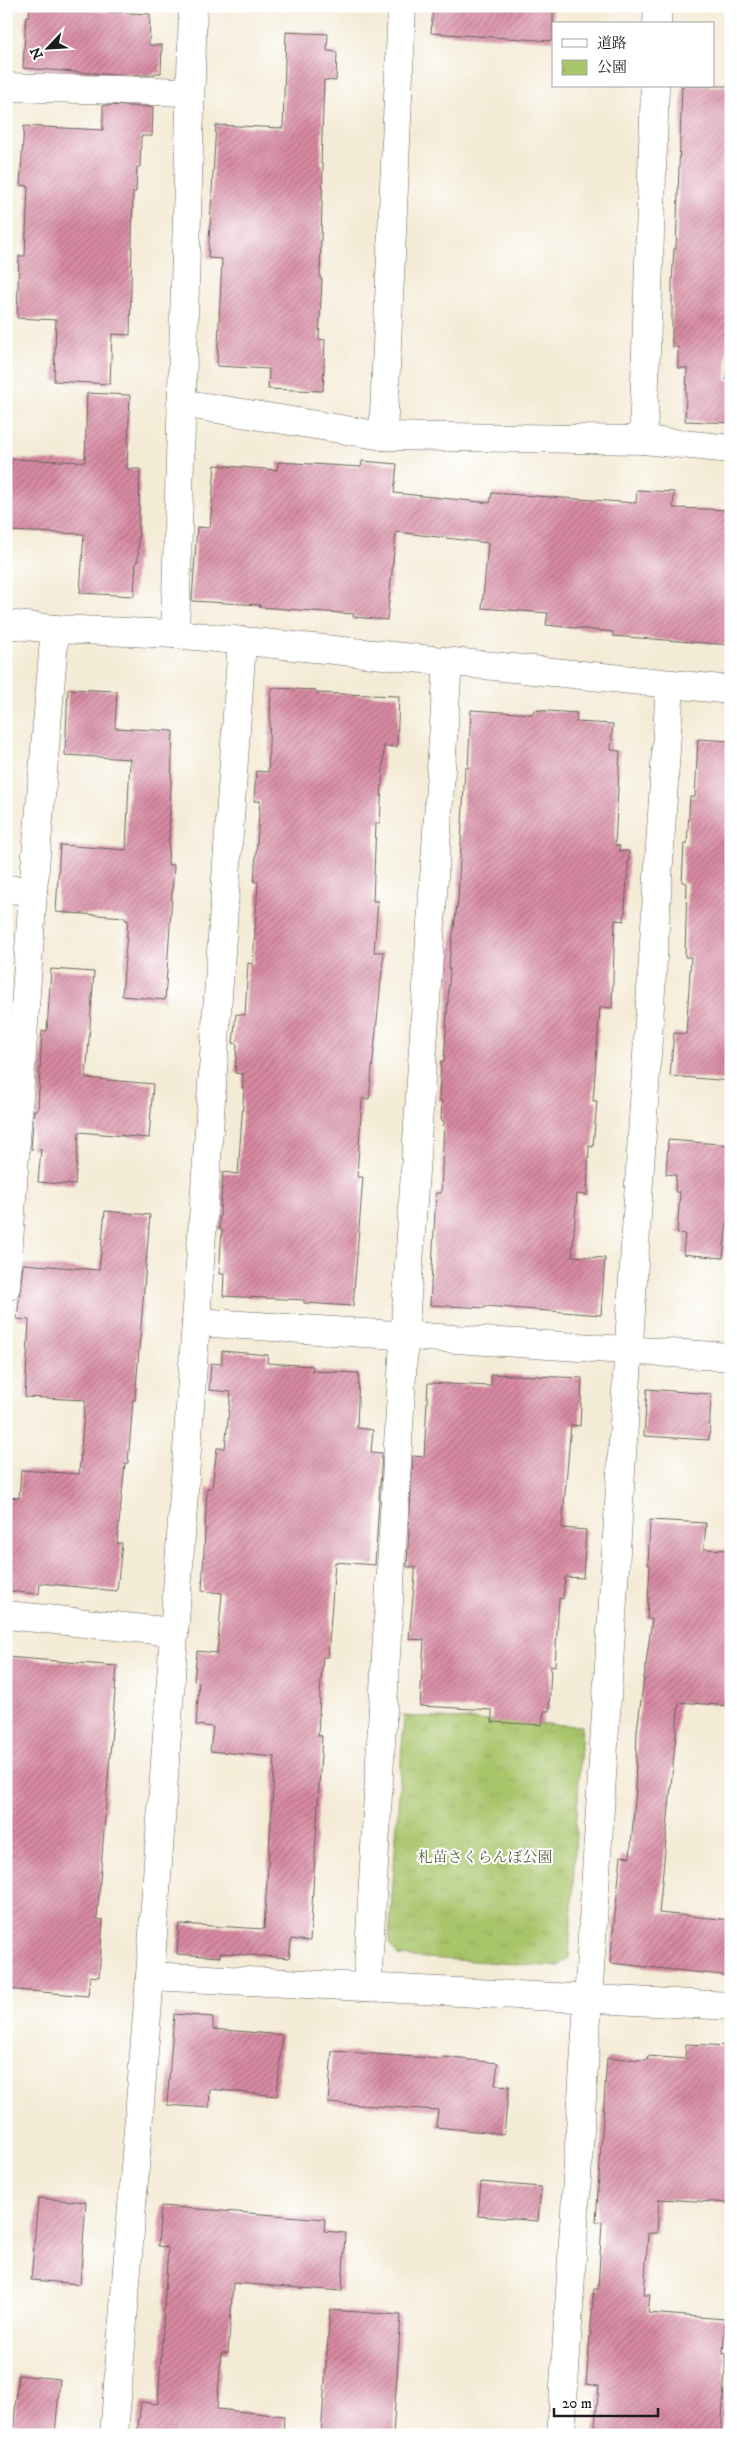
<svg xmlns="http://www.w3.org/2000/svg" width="737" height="2441" font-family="'IM FELL DW Pica','Noto Serif JP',serif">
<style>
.park{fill:url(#park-tufts);stroke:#627044}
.building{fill:url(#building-hatch)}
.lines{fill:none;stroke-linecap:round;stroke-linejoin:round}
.street-casing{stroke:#68645d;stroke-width:29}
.street{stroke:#fff;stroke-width:28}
.labels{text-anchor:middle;stroke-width:4;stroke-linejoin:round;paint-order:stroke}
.park-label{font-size:15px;fill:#54603c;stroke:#fff}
</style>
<defs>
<pattern id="park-tufts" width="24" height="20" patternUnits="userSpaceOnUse" patternTransform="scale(1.25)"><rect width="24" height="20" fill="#a9c56b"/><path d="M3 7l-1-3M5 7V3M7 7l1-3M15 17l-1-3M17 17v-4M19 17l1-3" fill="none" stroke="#91a95c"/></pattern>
<pattern id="building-hatch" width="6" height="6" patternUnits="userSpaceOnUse" patternTransform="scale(1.25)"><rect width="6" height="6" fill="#d88aa3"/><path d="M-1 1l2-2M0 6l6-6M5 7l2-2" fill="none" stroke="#ae7084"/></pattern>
</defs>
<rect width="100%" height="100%" fill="#fff"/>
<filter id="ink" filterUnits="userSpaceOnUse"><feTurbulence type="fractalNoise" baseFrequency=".02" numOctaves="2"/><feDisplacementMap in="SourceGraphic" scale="10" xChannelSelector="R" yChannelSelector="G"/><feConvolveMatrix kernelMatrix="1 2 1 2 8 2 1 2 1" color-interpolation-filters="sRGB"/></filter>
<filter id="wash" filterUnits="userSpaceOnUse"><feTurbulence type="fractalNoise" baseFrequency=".0096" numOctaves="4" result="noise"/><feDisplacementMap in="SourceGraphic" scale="20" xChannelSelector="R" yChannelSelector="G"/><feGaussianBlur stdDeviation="1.12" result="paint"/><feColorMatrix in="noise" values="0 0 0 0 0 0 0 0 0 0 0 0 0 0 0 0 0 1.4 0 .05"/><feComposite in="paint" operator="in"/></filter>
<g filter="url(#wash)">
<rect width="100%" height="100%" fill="#f4ebd6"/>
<path class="park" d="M404,1716l178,10 -13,231 -10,10 -161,-11 -9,-13z"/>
<g id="blocks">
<g class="building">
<path d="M30,6h61v5l59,3 -1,31h13l-1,28h-7v2l-50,-1 -81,-6 3,-52h3z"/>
<path d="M433,6h120v35l-122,-8z"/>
<path d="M286,32l42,2 -1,17 10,1 -1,29 -12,-1 -3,84h2l-3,115h2l-3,60 6,1 -2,51 -55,-2 1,-20 -52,-3 5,-107 -14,-1 8,-133 67,3z"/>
<path d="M682,86h49v149l-5,145h5v43l-46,-2 2,-53h-9v-21h-6v-64l2,-34h2z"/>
<path d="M103,105l50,2 -1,29h-11l-1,31h-3l-1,25h-3l-3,143 -18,-1 -2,50 -56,-3 2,-61 -39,-2 2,-62h6l3,-70 -8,-1 4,-59 79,4z"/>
<path d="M87,393l43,2 -3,74h13l-2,92h-2l-2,35 -54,-3 4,-59 -76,-3 3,-72 74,3z"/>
<path d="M362,461l35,3 -3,29 96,10 2,-10 144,10 1,-13 37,2 -1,16 58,2v135l-118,-9v-4l-67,-7 2,-12 -66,-5 6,-65 -92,-11 -9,88 -34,-3 1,-3 -95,-7 1,-2 -68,-4 5,-74 13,1 5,-63 62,5 1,-8 83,5z"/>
<path d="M271,688l45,2v3l83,3 -2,51 -13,-1 -4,77h-4l-3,78h5l-4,51h10l-15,147h-7l-5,78h6l-10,129 -49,-3v-3l-81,-4 1,-22h-5l3,-45h-3l4,-57 15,2 6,-86h-2l1,-14 -8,-1 2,-29 -4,-1 3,-29 9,1 3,-52 5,1 5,-82h-4l6,-81h-6l2,-30 12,1z"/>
<path d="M68,689l49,2 -2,37 58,3 -5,134h6l-9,135 -43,-4 6,-76h-3v-3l-69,-5 4,-67 66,5 4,-91 -65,-4z"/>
<path d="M471,710l62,4 1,-4 43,3 -1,9 37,2 -2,26 9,1 -5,94 5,1 -1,5h10l-5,70 -9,-1 -3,88 -12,-1 -7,94h4l-4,46 -4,-1 -2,49 -10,-1 -5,62 33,2 -4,57 -116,-9v2l-55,-3 6,-112h5l3,-72 -3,-1 1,-19h-3l2,-40h3l6,-92h-2l10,-70 7,-131h3z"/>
<path d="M698,739l33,2v340l-61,-5 4,-43 12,1 5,-77h-6l2,-74 -5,-1 2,-38h3l3,-47h5z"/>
<path d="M51,969l43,3 -8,106 67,6 -4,54 -70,-6 -4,53 -37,-3 3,-32 -10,-1 3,-39h4l4,-79h5z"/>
<path d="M668,1140l63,5 -1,51 -7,62 -40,-4 2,-20 -8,-1 3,-41h-5l1,-17 -10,-1z"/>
<path d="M105,1211l45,4 -15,185h-2l-5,63h-3l-8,80h5l-5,48 -77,-8 -1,11 -33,-3v-74l3,-20 10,1 2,-28 58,4 6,-74 -60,-3 4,-77 -12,-1 6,-55 76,6z"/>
<path d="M222,1351l46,4 -1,8 46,3 -1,5 47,2 -2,55 16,2 -2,22 11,1 -7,112 -40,-3 -7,95h-5l-3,38 -2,41h4l-12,205 -19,-2 -2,19 -69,-5v4l-43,-3 2,-30 85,5 2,-33 9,-139 -65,-6 3,-24 -17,-2 3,-43 -5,-1 3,-30 20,2 5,-60 -20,-2 5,-103h5l5,-40h8l6,-56 -22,-2 2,-27 11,1z"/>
<path d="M491,1374l91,4 -2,48 -9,-1 -9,103 24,2 -3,48 -18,-1 -2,22 -4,-1 -4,68 -4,-1 -2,46h-5l-2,14 -50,-3v-12l-72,-4 4,-66 -15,-1 6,-64v-8h-8l6,-111 11,1 4,-74 63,3z"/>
<path d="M647,1389l64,5 -2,46 -65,-4z"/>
<path d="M650,1520l56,3 -2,26 27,1v156l-52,-4 -20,211 72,7v56l-121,-13 11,-107 9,1 6,-68h-1l2,-59 15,-111h-5l3,-54h-2z"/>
<path d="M6,1657l111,9 -20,253 6,1 -4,57 -9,-1 -2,20 -82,-7z"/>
<path d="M174,2014l39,3v12l69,6 -5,61 -67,-7 -1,19 -42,-3z"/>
<path d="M686,2044l45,2v157l-72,-4 -2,34h-9l-4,62h6l-2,18 77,6 -2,35h3l-5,81h-127l5,-49 -13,-2 8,-95h4l4,-67 -6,-1 11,-163 40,2 1,-4 37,3z"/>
<path d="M332,2051l111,8v-2l55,6 -3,22 14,1 -5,48 -68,-7 2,-17 -110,-7z"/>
<path d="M481,2182l60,5 -3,34 -60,-5z"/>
<path d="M38,2198l48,4 -6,82 -49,-4z"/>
<path d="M161,2206l164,13 -1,12 21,2 -3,58 -109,-8 -5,70h-7l-4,56 67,7 -1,19h-146l4,-33 17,2 10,-157 -10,-1z"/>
<path d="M330,2310l71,5 -8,120h-72z"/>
<path d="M18,2375l42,4 -5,56h-42z"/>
</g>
</g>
</g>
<g filter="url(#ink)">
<use href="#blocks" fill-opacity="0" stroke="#68645d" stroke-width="1"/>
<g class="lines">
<g class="street-casing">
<g id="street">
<path d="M657,24l1,-18"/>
<path d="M6,87l184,5"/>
<path d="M181,403l202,33 260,4 88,9"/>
<path d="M383,436l19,-430"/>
<path d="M643,440l12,-354"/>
<path d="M6,624l49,5 120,5 556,56"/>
<path d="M175,634l18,-628"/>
<path d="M6,889l27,2"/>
<path d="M6,1287l27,-396 22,-262"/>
<path d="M196,1322l535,35"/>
<path d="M6,1615l168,17"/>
<path d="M150,1976l581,30"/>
<path d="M367,1987l36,-630 45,-695"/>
<path d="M114,2435l36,-459 46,-654 46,-681"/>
<path d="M561,2435l109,-1750"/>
</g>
</g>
<use href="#street" class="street"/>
</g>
</g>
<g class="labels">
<g class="park-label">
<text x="485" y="1862">札苗さくらんぼ公園</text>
</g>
</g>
<rect width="737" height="2441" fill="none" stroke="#fff" stroke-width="25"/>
<rect x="552" y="22" width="162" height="65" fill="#ffffff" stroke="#a4a4a4"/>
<rect x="562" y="39" width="25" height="8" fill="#ffffff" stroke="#a4a4a4"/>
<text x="597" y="48" font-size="15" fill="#1c1c1c">道路</text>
<rect x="562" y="60" width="25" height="15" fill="url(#park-tufts)" stroke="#a4a4a4"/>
<text x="597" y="72" font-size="15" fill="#1c1c1c">公園</text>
<g transform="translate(48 48) rotate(245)" stroke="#ffffff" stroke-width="4" paint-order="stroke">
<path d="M0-4L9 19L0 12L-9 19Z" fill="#1c1c1c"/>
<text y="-8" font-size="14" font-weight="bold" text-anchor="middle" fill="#1c1c1c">N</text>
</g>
<path d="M554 2408v8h104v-8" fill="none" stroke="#1c1c1c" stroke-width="2.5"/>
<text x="562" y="2408" font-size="15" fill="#1c1c1c" stroke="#ffffff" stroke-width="4" paint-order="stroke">20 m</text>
</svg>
